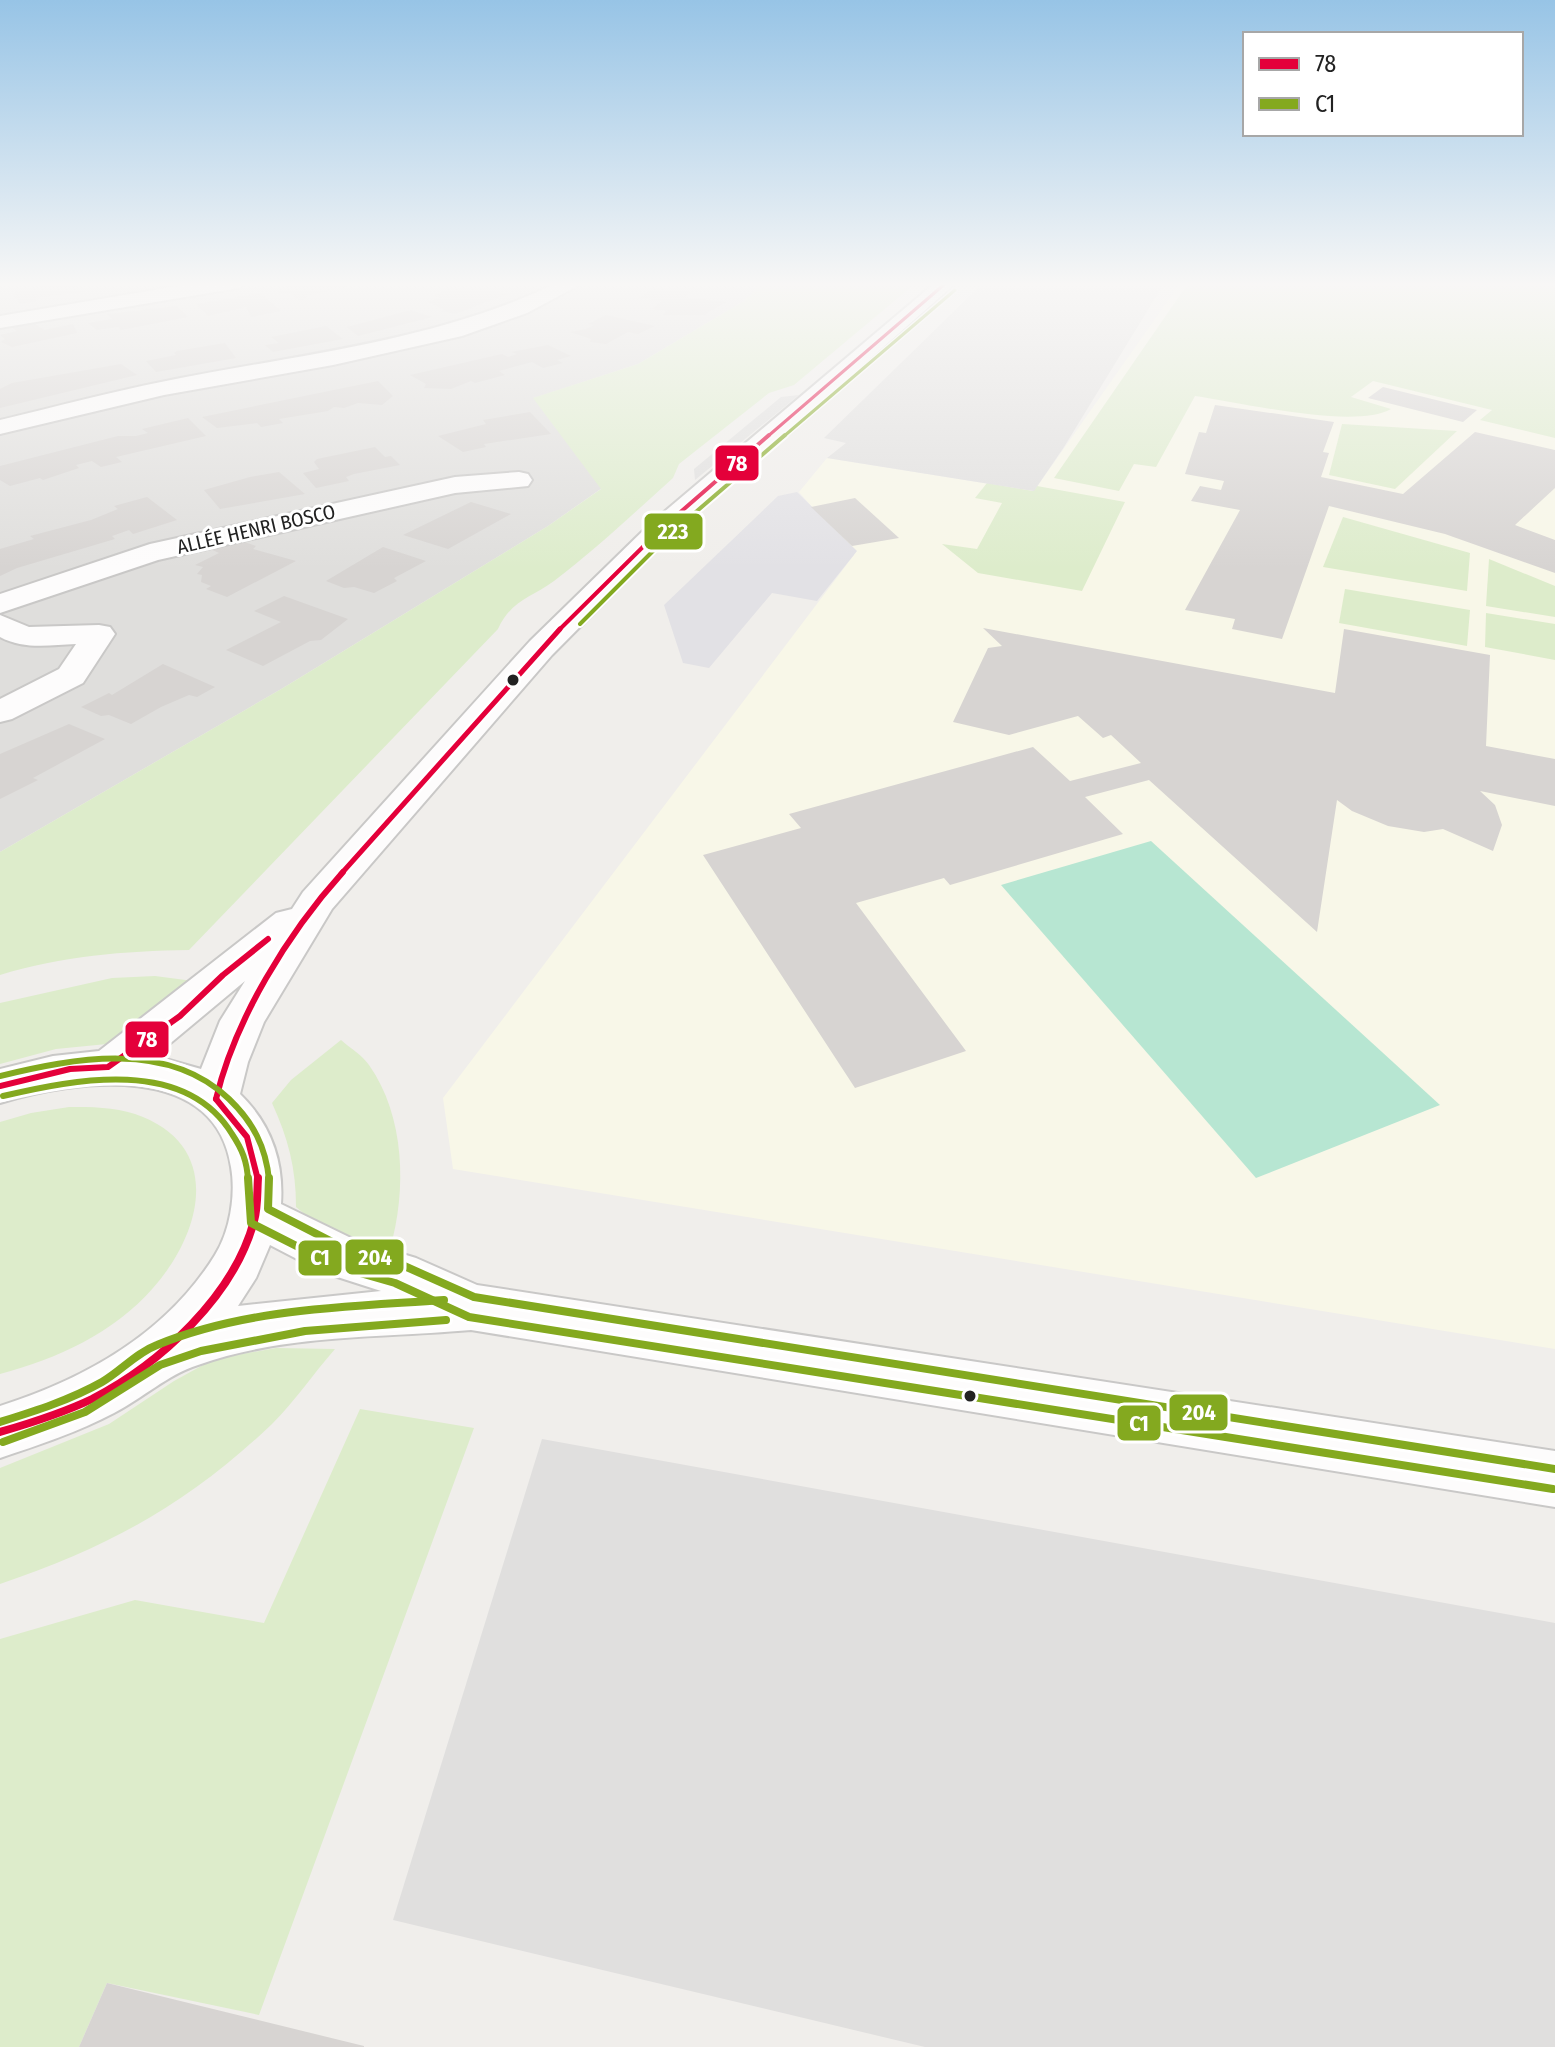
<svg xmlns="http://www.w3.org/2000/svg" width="1555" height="2047" font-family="'Fira Sans Condensed',sans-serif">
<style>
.residential{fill:#dfdedc}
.education{fill:#f8f7e8}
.grass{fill:#ddeccb}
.pitch{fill:#b7e6d2}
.parking{fill:#e0dfde}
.plaza{fill:#e2e1e5}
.building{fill:#d7d4d2}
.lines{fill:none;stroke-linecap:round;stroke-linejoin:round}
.minor-casing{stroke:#c9c8c7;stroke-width:4}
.tertiary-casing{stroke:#c9c8c7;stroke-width:4}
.minor{fill:#fdfcfc;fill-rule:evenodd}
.tertiary{fill:#fdfcfc;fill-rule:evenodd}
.bus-1-far4-casing{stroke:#fff;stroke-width:6}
.bus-1-far3-casing{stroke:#fff;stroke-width:8}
.bus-1-far2-casing{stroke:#fff;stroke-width:10}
.bus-1-far1-casing{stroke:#fff;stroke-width:12}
.bus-1-casing{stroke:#fff;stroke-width:14}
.bus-2-far1-casing{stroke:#fff;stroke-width:12}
.bus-2-casing{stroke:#fff;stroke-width:14}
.bus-3-far1-casing{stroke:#fff;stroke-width:12}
.bus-3-casing{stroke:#fff;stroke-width:14}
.bus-4-far1-casing{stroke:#fff;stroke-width:6}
.bus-4-casing{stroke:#fff;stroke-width:8}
.bus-1-far4{stroke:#e4003a;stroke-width:3}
.bus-1-far3{stroke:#e4003a;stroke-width:4}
.bus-1-far2{stroke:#e4003a;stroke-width:5}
.bus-1-far1{stroke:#e4003a;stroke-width:6}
.bus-1{stroke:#e4003a;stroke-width:8}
.bus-2-far1{stroke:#84a91f;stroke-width:6}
.bus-2{stroke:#84a91f;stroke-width:8}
.bus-3-far1{stroke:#83a91f;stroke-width:6}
.bus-3{stroke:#83a91f;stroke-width:8}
.bus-4-far1{stroke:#83a91f;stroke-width:3}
.bus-4{stroke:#83a91f;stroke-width:4}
.bus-dot{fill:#222;stroke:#fff;stroke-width:3}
.labels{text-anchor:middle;stroke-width:6;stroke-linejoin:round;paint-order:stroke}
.far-street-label{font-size:20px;fill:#222;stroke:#fff}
.line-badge{stroke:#fff;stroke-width:3}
.badge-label{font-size:22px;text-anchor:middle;font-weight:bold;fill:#fff}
</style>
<rect width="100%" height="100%" fill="#f0eeeb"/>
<path class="residential" d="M0,282h763l-19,19 -106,63 -104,34 68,90 -54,38 -265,162 -283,164z"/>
<path class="education" d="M1181,282h374v1067l-1102,-180 -10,-71 411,-543 -55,-63 28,-34 207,33z"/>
<g class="grass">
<path d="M763,282h154l-123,103 -25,8 -90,71 -6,14c-39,35 -78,72 -119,103 -23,17 -42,18 -56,48l-309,321c-65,1 -127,6 -189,25v-123l283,-164 265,-162 53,-37 -68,-91 105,-34 106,-63z"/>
<path d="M1189,282h366v156l-75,-18 12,-10 -119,-29 -22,16 40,12c-37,21 -152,-7 -196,-13l-39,71 -22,-3 -15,27 -65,-13z"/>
<path d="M1342,424l115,7 -62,58 -66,-14z"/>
<path d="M987,483l46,8 4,-5 88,16 -43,89 -104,-18 -36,-29 35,5 25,-46 -27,-5z"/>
<path d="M1343,517l127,36 -3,38 -144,-24z"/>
<path d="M1489,559l66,27v31l-69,-11z"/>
<path d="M1345,589l125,21 -3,36 -128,-23z"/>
<path d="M1486,613l69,11v36l-70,-13z"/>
<path d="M155,976l38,5 -52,47 -34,16 -51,5 -56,15v-61l112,-25z"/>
<path d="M341,1040c9,8 21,15 28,25 36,51 38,125 21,184 -40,-9 -63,-16 -94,-42 0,-39 -8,-69 -24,-104l19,-23z"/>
<path d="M69,1107c22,0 45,0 66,7 90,31 67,119 18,174 -39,45 -96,71 -153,86v-252l31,-9z"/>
<path d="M276,1348l59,1c-21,24 -40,52 -63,75 -84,80 -163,123 -272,160v-116l109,-44 65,-43 40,-22z"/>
<path d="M360,1409l114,19 -215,587 -152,-32 -28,64h-79v-408l135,-39 129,23z"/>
</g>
<path class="pitch" d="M1151,841l289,264 -184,73 -255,-293z"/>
<g class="parking">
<path d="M984,282h181l-101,165 -30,44 -207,-33 19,-15 -22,-5z"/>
<path d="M799,395l-104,85 -1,-11 87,-72z"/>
<path d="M542,1439l1013,184v424h-630l-532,-127z"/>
</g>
<path class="plaza" d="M797,492l60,59 -40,50 -45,-8 -63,75 -26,-5 -19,-58 114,-109z"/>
<g class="building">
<path d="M63,282h12l8,10 -48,6 2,3 -17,3 -8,-11z"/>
<path d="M302,282l5,2 42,-1 -7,2 4,2 -40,9 3,3 -10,1 -10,-7 -8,1 -6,-4z"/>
<path d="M449,287l31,5 -10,-2 5,-3 33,7 -53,20 -14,-3 4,-1 -17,-8 12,-5 -7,-1z"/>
<path d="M653,288l39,4 -8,5 42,5 -22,13h-42l5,-4 -15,-2 10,-8 -23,-3z"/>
<path d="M260,293l21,18 -30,6 -5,-10 -38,9 -12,-12z"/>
<path d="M177,306l11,11 -67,13 -3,-3 -21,3 -9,-7 24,-4 -5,-5z"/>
<path d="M411,310l21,7 -74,19 -11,-9z"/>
<path d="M606,315l49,11 -17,8 -10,-2 -22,12 -16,-2 1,-3 -21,-7 16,-3 8,-4 -6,-1z"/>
<path d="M34,323l10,7 29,-6 4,9 -65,14 -11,-5 4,-3 -5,-4 17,-4 -6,-4z"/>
<path d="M326,326l17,13 -70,13 -8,-7 14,-2 -8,-6z"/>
<path d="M225,343l11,15 -80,14 -10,-11 30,-6 -2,-2 3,-2z"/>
<path d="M548,345l23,11 -14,4 6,3 -20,5 -11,-6 -33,9 6,4 -30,8 -4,-2 -20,8 -27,-1 2,-4 -16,-9 92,-21 6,3 9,-3 -6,-2z"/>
<path d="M121,364l16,11 -137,33v-19l12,-6z"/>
<path d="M378,381l15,15 -11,9 -24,-2 -14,5 -10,-1 -6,4 -49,8 4,4 -22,4 -4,-4 -40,5 -15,-11z"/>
<path d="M1383,387l94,23 -14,12 -95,-24z"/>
<path d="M1215,405l119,17 -11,30 6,1 -8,24 82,17 72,-62 80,18v38l-40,37 40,15v33l-110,-39 -116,-28 -47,133 -50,-10 3,-10 -50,-9 55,-100 -49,-9 9,-15 21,4 3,-9 -39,-7 14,-42 7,1z"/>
<path d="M530,412l21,22 -67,10 2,3 -23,5 -25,-16 48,-12 -3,-4z"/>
<path d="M188,418l18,18 -90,21 6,5 -21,5 -9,-6 -16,4 3,3 -36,12 -3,-2 -30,8 -10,-6v-14l118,-30h18l12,-3 -6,-4z"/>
<path d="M375,447l10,10 6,-1 9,9 -46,9 -8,3 3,4 -33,7 -13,-15 16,-4 -5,-7 3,-3z"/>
<path d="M279,472l26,22 -85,15 -16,-19 46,-13z"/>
<path d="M147,497l30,23 -44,14 -4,-4 -17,6 3,3 -98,29 -17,8v-27l34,-10 -4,-3 61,-16 27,-11 -4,-3z"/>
<path d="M855,498l44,40 -47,8 -41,-39z"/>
<path d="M471,502l40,12 -63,35 -45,-14z"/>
<path d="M236,539l20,7 -3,3 43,12 -69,36 -21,-8 5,-3 -10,-4 1,-7 -5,-1 6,-7 -8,-2 24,-12 -13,-6z"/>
<path d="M383,547l43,14 -32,17 3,3 -23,12 -20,-6 -10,1 -18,-7z"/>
<path d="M284,596l64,23 -27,21 -11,1 -47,25 -37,-16 55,-28 -27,-11z"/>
<path d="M983,628l352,65 9,-64 146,26 -4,91 69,13v47l-75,-15 15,14 7,20 -9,26 -50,-22 -19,3 -36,-6 -36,-15 -15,-11 -20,132 -168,-152 -64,17 38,37 -173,51 -6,-7 -88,25 110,148 -111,37 -152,-233 98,-27 -12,-14 244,-67 37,34 71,-18 -30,-28 -8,3 -25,-22 -69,19 -56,-13 35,-74 14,-2z"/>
<path d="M163,664l52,23 -18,10 -8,-2 -28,12 -30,17 -22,-9 -8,1 -20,-9 28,-14 3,2z"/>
<path d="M69,724l36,15 -72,39 5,2 -38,19v-45z"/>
<path d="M107,1983l257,63v1h-285z"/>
</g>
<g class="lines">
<g class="minor-casing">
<g id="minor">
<path d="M201,282h47l-9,6 -239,40v-12z"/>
<path d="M559,282h26l-58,31 -65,23 -129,29 -169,30 -164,39v-14c55,-13 110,-28 166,-39 133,-27 269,-39 393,-99z"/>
<path d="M519,472l9,2 4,6 -4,6 -73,7 -297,67 -158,53v-19l150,-50 305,-67z"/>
<path d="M0,615l29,12 70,-2 11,2 5,7 -32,49 -71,36 -12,3v-23l59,-30 17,-25c-26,1 -52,6 -76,-7z"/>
</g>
</g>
<g class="tertiary-casing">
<path id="tertiary" d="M936,282h21l-286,253 -119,120 -220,254 -68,113 -16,40 -8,32c31,30 44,68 41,110l72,35 63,19 61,27 1078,166v56l-1084,-177c-90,8 -187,4 -273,35 -31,10 -55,33 -84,48 -36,19 -75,32 -114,45v-52c85,-27 167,-73 215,-151 15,-24 21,-60 16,-88 -16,-107 -157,-87 -231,-64v-34l53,-13 46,-5 177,-138 16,-4 11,-17 227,-251 121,-118zM245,981l-25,40 -19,48 -46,-13zM270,1245l52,27 59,19 -143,15 18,-28z"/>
</g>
<use href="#minor" class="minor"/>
<use href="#tertiary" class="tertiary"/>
<g class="bus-1-far4-casing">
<path id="bus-1-far4" d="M767,437l180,-155"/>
</g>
<g class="bus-1-far3-casing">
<path id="bus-1-far3" d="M558,631l103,-102 108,-94"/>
</g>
<g class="bus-1-far2-casing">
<path id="bus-1-far2" d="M341,874l219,-245"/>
</g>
<g class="bus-1-far1-casing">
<g id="bus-1-far1">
<path d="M0,1086l70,-17 38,-2 72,-51 43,-41 45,-36"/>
<path d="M216,1099c19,-80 72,-166 127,-227"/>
<path d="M216,1099l31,38 11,43"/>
</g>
</g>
<g class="bus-1-casing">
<path id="bus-1" d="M0,1432c31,-9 63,-19 92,-33 68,-35 142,-103 162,-178 4,-14 3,-29 4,-43"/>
</g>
<g class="bus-2-far1-casing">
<path id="bus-2-far1" d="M3,1096c73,-17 182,-39 229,38 10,15 15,27 16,46"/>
</g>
<g class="bus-2-casing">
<g id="bus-2">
<path d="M248,1178l3,45 85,43 59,17 74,34 1084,172"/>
<path d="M3,1442l82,-30 75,-47 41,-14 104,-20 141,-11"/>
</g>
</g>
<g class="bus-3-far1-casing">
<path id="bus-3-far1" d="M0,1076c74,-18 168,-36 229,23 24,23 37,48 40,81"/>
</g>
<g class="bus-3-casing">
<g id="bus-3">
<path d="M269,1178l-1,31 76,39 58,17 72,32 1081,172"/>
<path d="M0,1422c35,-11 70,-22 102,-40 19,-11 34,-29 55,-37 90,-37 191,-38 287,-45"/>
</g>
</g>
<g class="bus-4-far1-casing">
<path id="bus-4-far1" d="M783,437l172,-147"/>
</g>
<g class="bus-4-casing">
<path id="bus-4" d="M580,624l88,-88 117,-101"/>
</g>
<use href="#bus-1-far4" class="bus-1-far4"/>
<use href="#bus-1-far3" class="bus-1-far3"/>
<use href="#bus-1-far2" class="bus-1-far2"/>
<use href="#bus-1-far1" class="bus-1-far1"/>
<use href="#bus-1" class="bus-1"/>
<use href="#bus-2-far1" class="bus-2-far1"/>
<use href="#bus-2" class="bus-2"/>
<use href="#bus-3-far1" class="bus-3-far1"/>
<use href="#bus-3" class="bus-3"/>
<use href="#bus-4-far1" class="bus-4-far1"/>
<use href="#bus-4" class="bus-4"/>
</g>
<linearGradient id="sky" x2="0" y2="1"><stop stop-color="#97c4e6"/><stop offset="0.5" stop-color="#f8f7f6"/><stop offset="1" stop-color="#f8f7f6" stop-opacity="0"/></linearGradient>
<rect width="1555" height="569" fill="url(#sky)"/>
<g class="bus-dot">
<circle cx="513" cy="680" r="7"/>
<circle cx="970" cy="1396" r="7"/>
</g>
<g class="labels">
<g class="far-street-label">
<text transform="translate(256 529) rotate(-13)" y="7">ALLÉE HENRI BOSCO</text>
</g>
</g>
<g class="line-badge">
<rect x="714" y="444" width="46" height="38" rx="8" fill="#e4003a"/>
<rect x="643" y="512" width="61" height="39" rx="8" fill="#83a91f"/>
<rect x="124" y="1020" width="46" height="39" rx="8" fill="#e4003a"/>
<rect x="344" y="1238" width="61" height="38" rx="8" fill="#83a91f"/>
<rect x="297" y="1239" width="46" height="38" rx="8" fill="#84a91f"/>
<rect x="1168" y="1393" width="61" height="39" rx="8" fill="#83a91f"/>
<rect x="1116" y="1404" width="46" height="38" rx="8" fill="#84a91f"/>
</g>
<g class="badge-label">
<text x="737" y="471">78</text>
<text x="673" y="539">223</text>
<text x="147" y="1047">78</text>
<text x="375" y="1265">204</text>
<text x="320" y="1265">C1</text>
<text x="1199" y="1420">204</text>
<text x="1139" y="1431">C1</text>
</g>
<rect x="1243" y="32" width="280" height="104" fill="#ffffff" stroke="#a7a7a7" stroke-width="2"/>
<rect x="1259" y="58" width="40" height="12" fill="#e4003a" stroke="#a7a7a7" stroke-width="2"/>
<text x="1315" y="72" font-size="24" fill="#222222">78</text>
<rect x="1259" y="98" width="40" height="12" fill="#84a91f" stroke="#a7a7a7" stroke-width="2"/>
<text x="1315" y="112" font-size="24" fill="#222222">C1</text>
</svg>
